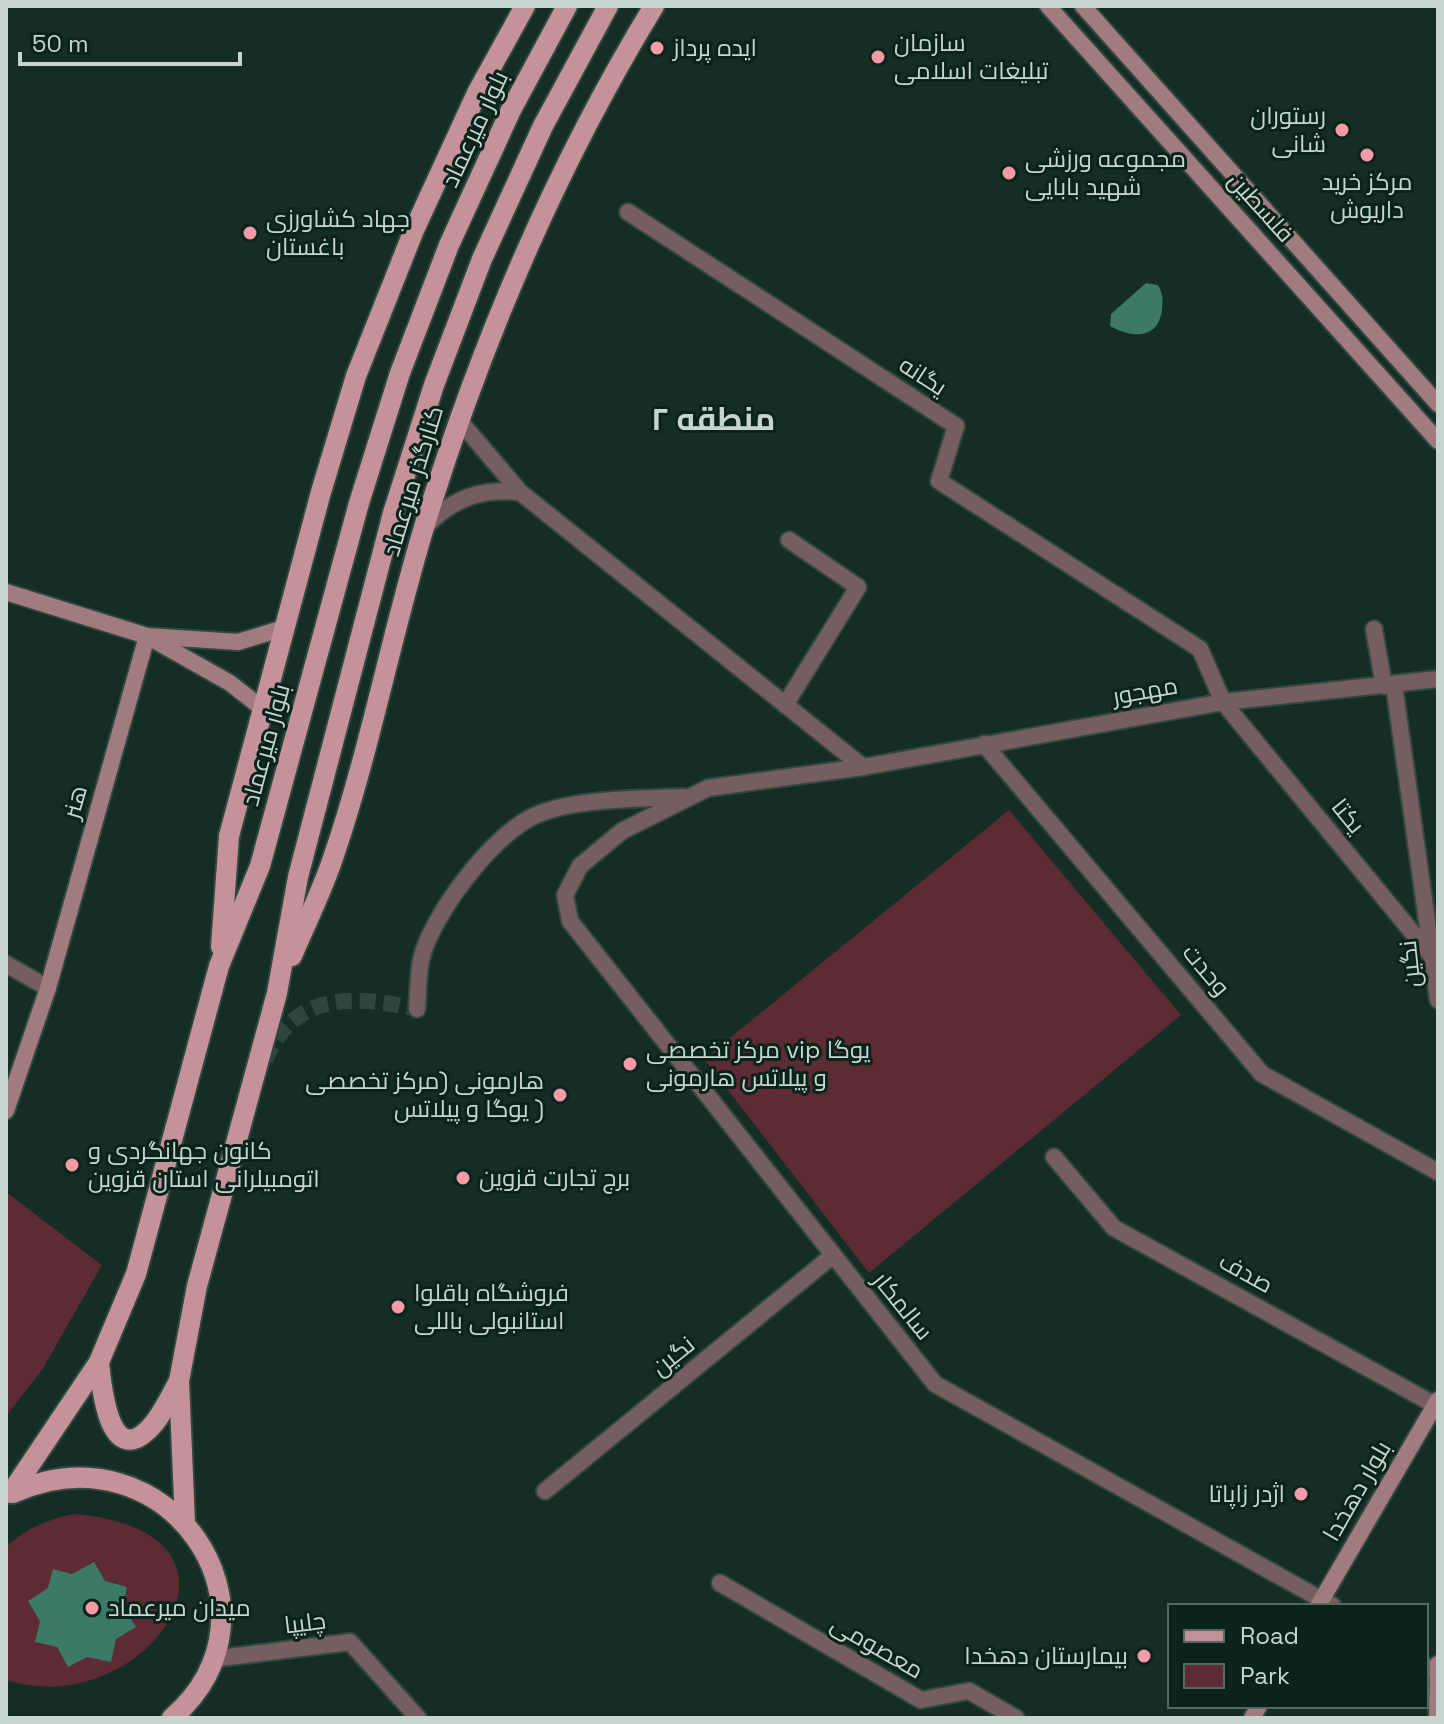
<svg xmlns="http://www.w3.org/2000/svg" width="1444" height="1724" font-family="'Space Grotesk',Cairo,sans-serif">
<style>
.green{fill:#5c2b34}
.water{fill:#3b7a66}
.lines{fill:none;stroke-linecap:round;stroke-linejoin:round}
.street-tunnel{stroke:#2f463e;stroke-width:16;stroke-dasharray:16 8;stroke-linecap:butt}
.street-casing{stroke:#314840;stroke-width:20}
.secondary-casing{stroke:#314840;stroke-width:20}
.primary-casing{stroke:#314840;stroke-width:24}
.street{stroke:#765d60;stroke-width:16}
.secondary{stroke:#a27b80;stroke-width:16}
.primary{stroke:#c59299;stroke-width:20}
.poi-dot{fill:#f39aa9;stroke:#0a231b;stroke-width:3}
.labels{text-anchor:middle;stroke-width:6;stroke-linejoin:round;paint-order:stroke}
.poi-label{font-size:24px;fill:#c7d5cf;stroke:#0a231b;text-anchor:start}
.street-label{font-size:24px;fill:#c7d5cf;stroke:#0a231b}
.district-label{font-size:32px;font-weight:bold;fill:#c7d5cf;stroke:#0a231b}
</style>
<rect width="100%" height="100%" fill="#142d25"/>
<g class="green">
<path d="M1009,810l172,205 -312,258 -165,-214z"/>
<path d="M6,1192l96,73 -60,105 -36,46z"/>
<path d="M73,1514c205,16 74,210 -67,166v-133c21,-19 40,-27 67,-33z"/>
</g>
<g class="water">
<path d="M1146,283l12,2c5,9 5,14 4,24 -3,30 -29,30 -52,17l1,-12z"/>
<path d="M94,1562l11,19 22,6 -4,19 13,21 -20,12 -5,23 -24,-5 -19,10 -11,-20 -22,-5 5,-21 -12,-20 20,-13 5,-19 19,5z"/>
</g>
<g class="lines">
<path class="street-tunnel" d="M265,1060c30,-69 89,-65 152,-51"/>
<g class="street-casing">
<g id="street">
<path d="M628,212l328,214 -17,55 261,168 23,53 212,258"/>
<path d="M458,419l62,73 343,275"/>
<path d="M425,527c28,-29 56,-39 95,-35"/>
<path d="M1374,629l10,57"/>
<path d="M1394,685l44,315"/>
<path d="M785,705l73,-118 -69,-47"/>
<path d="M984,744l278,330 176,98"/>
<path d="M6,964l42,24"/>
<path d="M417,1009c1,-16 1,-33 4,-49 10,-44 70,-123 111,-143 38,-19 108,-18 151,-20"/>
<path d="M1054,1157l60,71 321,177"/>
<path d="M545,1491l286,-234"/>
<path d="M720,1583l201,117 48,-9 47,27"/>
<path d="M1333,1606l-398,-222 -365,-463 -5,-26 15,-29 42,-35 86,-43 155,-21 360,-65 215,-23"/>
<path d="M212,1659l138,-17 68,76"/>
<path d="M1426,1666l11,7"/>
</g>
</g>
<g class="secondary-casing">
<g id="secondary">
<path d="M1048,6l390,435"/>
<path d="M1083,6l355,398"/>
<path d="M6,592l141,44 91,6 46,-14"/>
<path d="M152,639l78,44 33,26"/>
<path d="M6,1111l42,-123 99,-352"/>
<path d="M1318,1606l120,-206"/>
<path d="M1252,1718l7,-12"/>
<path d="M1437,1718l1,-54"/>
</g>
</g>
<g class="primary-casing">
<g id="primary">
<path d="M221,947l8,-111 92,-344 35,-116 58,-146 64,-139 47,-85"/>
<path d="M292,956c13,-31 29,-63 40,-95 38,-110 59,-226 93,-337 56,-181 130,-356 229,-518"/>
<path d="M99,1362c2,20 9,106 49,68 13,-12 22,-33 31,-49"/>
<path d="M11,1493l88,-131 37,-88 83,-308 41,-100 99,-363 41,-130 49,-128 62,-135 56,-104"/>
<path d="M13,1493c154,-70 282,118 159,225"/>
<path d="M185,1523l-6,-142 18,-95 80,-293 21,-116 95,-364 41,-128 48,-126 61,-133 65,-120"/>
</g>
</g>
<use href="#street" class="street"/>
<use href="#secondary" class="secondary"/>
<use href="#primary" class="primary"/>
</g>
<g class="poi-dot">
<circle cx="657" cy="48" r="8"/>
<circle cx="878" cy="57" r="8"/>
<circle cx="1342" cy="130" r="8"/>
<circle cx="1367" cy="155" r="8"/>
<circle cx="1009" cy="173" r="8"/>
<circle cx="250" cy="233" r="8"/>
<circle cx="630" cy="1064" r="8"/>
<circle cx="560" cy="1095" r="8"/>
<circle cx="72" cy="1165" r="8"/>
<circle cx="463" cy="1178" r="8"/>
<circle cx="398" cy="1307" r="8"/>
<circle cx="1301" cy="1494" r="8"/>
<circle cx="92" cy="1608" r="8"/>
<circle cx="1144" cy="1656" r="8"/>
</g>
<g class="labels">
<g class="poi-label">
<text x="894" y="51">سازمان<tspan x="894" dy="28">تبلیغات اسلامی</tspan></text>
<text x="673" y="56">ایده پرداز</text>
<text x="1326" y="124" text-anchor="end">رستوران<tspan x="1326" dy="28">شانی</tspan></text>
<text x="1025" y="167">مجموعه ورزشی<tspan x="1025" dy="28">شهید بابایی</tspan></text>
<text x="1367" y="190" text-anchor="middle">مرکز خرید<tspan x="1367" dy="28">داریوش</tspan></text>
<text x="266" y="227">جهاد کشاورزی<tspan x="266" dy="28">باغستان</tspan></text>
<text x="646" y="1058">مرکز تخصصی vip یوگا<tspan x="646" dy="28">و پیلاتس هارمونی</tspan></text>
<text x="544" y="1089" text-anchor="end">هارمونی (مرکز تخصصی<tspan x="544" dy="28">یوگا و پیلاتس )</tspan></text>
<text x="88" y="1159">کانون جهانگردی و<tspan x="88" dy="28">اتومبیلرانی استان قزوین</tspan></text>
<text x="479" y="1186">برج تجارت قزوین</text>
<text x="414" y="1301">فروشگاه باقلوا<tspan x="414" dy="28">استانبولی باللی</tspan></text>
<text x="1285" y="1502" text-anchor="end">اژدر زاپاتا</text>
<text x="108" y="1616">میدان میرعماد</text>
<text x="1128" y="1664" text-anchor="end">بیمارستان دهخدا</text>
</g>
<g class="street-label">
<text transform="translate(475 129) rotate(-65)" y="8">بلوار میرعماد</text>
<text transform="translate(1261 207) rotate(48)" y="8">فلسطین</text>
<text transform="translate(923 376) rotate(33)" y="8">یگانه</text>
<text transform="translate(413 481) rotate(-73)" y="8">کنارگذر میرعماد</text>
<text transform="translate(1145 691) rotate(-10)" y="8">مهجور</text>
<text transform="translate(266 745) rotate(-75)" y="8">بلوار میرعماد</text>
<text transform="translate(75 802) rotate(-74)" y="8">هنر</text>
<text transform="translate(1348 816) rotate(51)" y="8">یکتا</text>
<text transform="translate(1410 964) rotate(-96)" y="8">نگین</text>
<text transform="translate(1206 970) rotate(50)" y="8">وحدت</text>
<text transform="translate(1246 1273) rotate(29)" y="8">صدف</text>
<text transform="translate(903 1306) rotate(51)" y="8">سالمکار</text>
<text transform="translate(673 1356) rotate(-39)" y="8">نگین</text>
<text transform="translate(1357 1491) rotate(-60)" y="8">بلوار دهخدا</text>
<text transform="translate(305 1623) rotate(-7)" y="8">چلیپا</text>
<text transform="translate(877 1647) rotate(30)" y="8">معصومی</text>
</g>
<g class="district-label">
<text x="713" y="430">منطقه ۲</text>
</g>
</g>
<rect width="1444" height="1724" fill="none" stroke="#c7d5cf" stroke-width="16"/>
<rect x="1168" y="1604" width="260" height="104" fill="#0a231b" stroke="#566a63" stroke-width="2"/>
<rect x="1184" y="1630" width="40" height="12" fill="#c59299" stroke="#566a63" stroke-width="2"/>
<text x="1240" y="1644" font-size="24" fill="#c7d5cf">Road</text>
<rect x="1184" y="1664" width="40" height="24" fill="#5c2b34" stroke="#566a63" stroke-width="2"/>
<text x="1240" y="1684" font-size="24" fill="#c7d5cf">Park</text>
<path d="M20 52v12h220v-12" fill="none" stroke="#c7d5cf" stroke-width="4"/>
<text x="32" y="52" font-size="24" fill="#c7d5cf" stroke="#0a231b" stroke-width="6" paint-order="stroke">50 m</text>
</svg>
